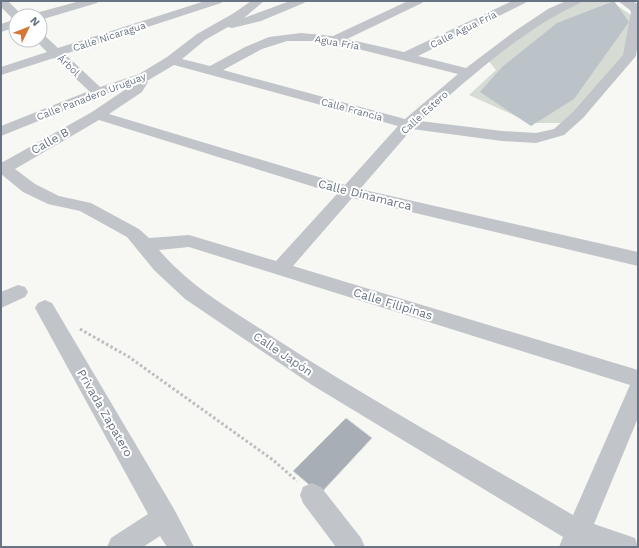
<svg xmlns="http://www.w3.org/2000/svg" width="639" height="548" font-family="'Work Sans',sans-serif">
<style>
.green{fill:#d6dcd4}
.water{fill:#bbc3c8}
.building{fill:#a8aeb5;stroke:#d8d9d7}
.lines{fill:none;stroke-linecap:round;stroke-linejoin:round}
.path{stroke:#bbbdc0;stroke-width:3;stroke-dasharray:2.5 2.5;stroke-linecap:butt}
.minor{fill:#c1c4c8;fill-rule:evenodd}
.labels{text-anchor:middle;stroke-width:4;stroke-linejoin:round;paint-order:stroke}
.far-street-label{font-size:10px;fill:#687383;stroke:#fff}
.street-label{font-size:12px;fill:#687383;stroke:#fff}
</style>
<rect width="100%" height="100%" fill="#f7f7f4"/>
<path class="green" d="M570,1h41l24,17 3,19 -63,79 -14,7h-30l-62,-28 27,-25 -9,-11z"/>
<path class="water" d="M614,1l15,21 -55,77 -43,27 -51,-34 22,-25 55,-44z"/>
<path class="building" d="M346,418l26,20 -52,56 -27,-23z"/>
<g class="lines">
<path class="path" d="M80,329l49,28 144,103 24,21"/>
<g class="minor">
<path d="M1,1h7l15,15h-7v11l-15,5v-8l15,-5h-3l-12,-12z"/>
<path d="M80,1h19l-2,2 -57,17v-4h-6l2,-3z"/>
<path d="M205,1h18l-2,2 -156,51 35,33 39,-13 28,-17 30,-23 37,-21 17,-12h13l-20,17 46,-17h16l-2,2 -43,18 -29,7 -4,-1 -23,13 -23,19 28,7 35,-19 24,-10 32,-4 32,3 75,-35h16l-2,2 -75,36 57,13 108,-51h15l-2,2 -107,53 48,12 49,-37 33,-22 18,-8h16l-2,2c-60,28 -110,75 -160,118l82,10 34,2 18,-4 19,-17 50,-57 8,-43 -1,-2 -12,-9h14l6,3v38l-2,14 -53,62 -19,17 -28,8 -34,-2 -90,-12 -52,60 278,63v14l-286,-68 -59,68 345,104v48l-44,106 41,14 3,9h-79l4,-10 -251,-152 -127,-86 -31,-29 -27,-33 -47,-26 -32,-7 -25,-12 -22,-18v-13l2,1 89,-50 40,-27 -29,10 -102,41v-10l88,-35 -35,-33 -53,17v-8l46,-15 -12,-12h5v-6l4,1 14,13zM287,41h27l28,4 116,29 -53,45 -182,-49 39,-21zM174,65l224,61 -53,59 -236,-71 33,-22 6,-10 -1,-1zM99,120l238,74 -61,67 -87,-26 -40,3 -10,-9 -48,-26 -32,-7 -24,-12 -20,-15zM189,247l441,138 -57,130c-99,-58 -200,-113 -297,-176 -41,-27 -85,-51 -117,-89z"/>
<path d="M18,285l7,2 3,5 -3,5 -24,11v-16z"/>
<path d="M45,300l7,3 122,206 20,38h-27l-7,-11 -17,11h-36l4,-9 37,-24 -113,-206 3,-5z"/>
<path d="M312,483l9,4 40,51 4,9h-29l-33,-44 -3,-8 3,-8z"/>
</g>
</g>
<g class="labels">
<g class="far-street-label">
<text transform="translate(463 29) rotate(-26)" y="4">Calle Agua Fría</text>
<text transform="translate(109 36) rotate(-18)" y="4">Calle Nicaragua</text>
<text transform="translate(337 42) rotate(10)" y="4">Agua Fria</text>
<text transform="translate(69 65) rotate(43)" y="4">Árbol</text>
<text transform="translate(91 96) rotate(-21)" y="4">Calle Panadero Uruguay</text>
<text transform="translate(352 109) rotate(15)" y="4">Calle Francia</text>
<text transform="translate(424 112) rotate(-42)" y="4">Calle Estero</text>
</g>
<g class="street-label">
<text transform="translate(50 141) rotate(-29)" y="4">Calle B</text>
<text transform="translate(365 195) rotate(14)" y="4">Calle Dinamarca</text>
<text transform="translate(393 304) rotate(17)" y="4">Calle Filipinas</text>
<text transform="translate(283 354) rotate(34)" y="4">Calle Japón</text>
<text transform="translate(105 413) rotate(60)" y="4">Privada Zapatero</text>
</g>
</g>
<rect width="639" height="548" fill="none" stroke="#687383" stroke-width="4"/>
<g transform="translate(28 28) rotate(47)"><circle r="19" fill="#ffffff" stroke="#c3c7cd"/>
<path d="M0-3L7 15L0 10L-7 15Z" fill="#d57736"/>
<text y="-6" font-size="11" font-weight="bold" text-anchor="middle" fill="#687383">N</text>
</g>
</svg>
